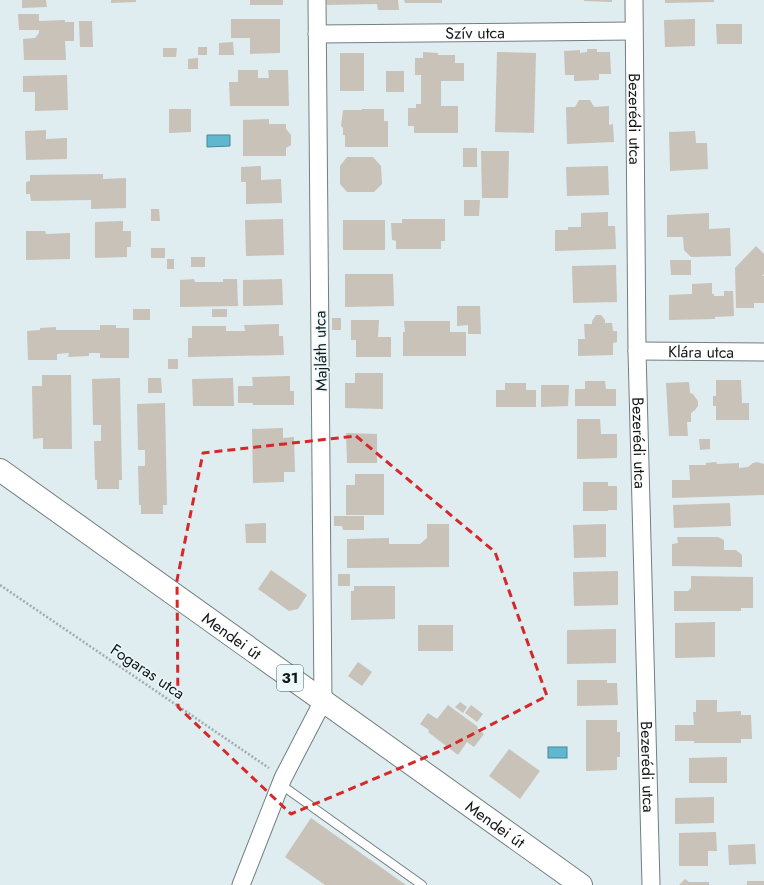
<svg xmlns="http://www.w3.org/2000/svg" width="764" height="885" font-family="Jost,sans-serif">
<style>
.water{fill:#5fb8cf;stroke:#488898}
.building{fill:#c9c2b9}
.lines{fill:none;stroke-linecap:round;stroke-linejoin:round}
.lane-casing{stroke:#737f82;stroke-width:10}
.street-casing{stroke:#737f82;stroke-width:19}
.primary-casing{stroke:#737f82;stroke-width:24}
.path{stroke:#a2acaf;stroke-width:2.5;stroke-dasharray:2 2;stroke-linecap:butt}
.lane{stroke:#fff;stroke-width:8}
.street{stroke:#fff;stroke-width:17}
.primary{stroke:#fff;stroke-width:22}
.marked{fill:none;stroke:#d62828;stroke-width:3;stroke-dasharray:8 5;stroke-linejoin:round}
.labels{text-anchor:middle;stroke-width:3;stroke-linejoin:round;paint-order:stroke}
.shield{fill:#ecf9fd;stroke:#545c5d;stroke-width:1}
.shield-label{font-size:15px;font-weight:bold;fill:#131819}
.street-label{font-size:16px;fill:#131819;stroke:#ecf9fd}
</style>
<rect width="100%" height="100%" fill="#dfecf0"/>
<g class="water">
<path d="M207,135h23v11l-23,1z"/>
<rect x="548" y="747" width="19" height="11"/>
</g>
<g class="building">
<path d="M22,0h24l1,7 -25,1z"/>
<path d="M111,0h25v2l-25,1z"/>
<rect x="250" y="0" width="33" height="5"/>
<path d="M326,0h72l1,10h-21l-1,-6 -50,1z"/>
<path d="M404,0h38v3h-37z"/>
<path d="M584,0h28v2l-28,-1z"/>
<path d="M665,0h49v2l-49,1z"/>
<path d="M18,14h21v7l26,-1v2h9v19h-9l1,19h-42l-1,-21 12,-1 4,-5v-3h-20z"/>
<path d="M231,19h49v34l-30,1v-16h-19z"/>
<path d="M695,19v27l-30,1 -1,-27z"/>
<path d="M79,21h13l1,26h-13z"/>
<path d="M716,24h26v20h-25z"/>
<path d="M233,42l1,13h-15v-12z"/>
<rect x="198" y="47" width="9" height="8"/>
<path d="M163,48h14l-1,9h-13z"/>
<path d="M587,49h10v3h13l1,22h-12v6l-25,1v-6h-9l-1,-24 16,-1v3l7,-1z"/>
<path d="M423,52l15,1v2h17v8h9v18h-23v25h17v27h-44v-7h-6v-18h8v-4h5v-29h-6v-17h8z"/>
<path d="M497,52l39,1 -2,80 -39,-1z"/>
<rect x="340" y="53" width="24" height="38"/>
<path d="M198,58v11h-10v-10z"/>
<path d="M238,70h20v8h11l-1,-8h20l1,36h-59l-1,-24h9z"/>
<rect x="386" y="71" width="18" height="21"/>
<path d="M67,75l1,35 -33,1v-19h-12v-16z"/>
<path d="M579,100h11l4,7 15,-1v19l4,-1 1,18 -47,2 -1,-37h9z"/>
<path d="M169,109h22v23l-22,1z"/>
<path d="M362,109h22v12h4v26h-43v-12h-2v-7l-2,-2 2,-16h19z"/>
<path d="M269,119v5h17v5l5,6v10l-5,3v8h-43v-36z"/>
<path d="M46,130v9l21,-1v21l-41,1 -1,-29z"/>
<path d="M695,131l1,12h11l1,26 -38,2 -1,-39z"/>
<rect x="463" y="148" width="14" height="19"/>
<path d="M481,151h28l-1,47h-26z"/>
<path d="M347,157h26l8,9 1,18 -8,8h-27l-7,-8v-18z"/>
<path d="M261,166v14l20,-1 1,24 -36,1v-22h-5v-15z"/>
<path d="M608,166l1,29 -42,1 -1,-29z"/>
<path d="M103,174v5l23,-1v30l-35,1v-9l-60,1 -1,-7h-4v-12l4,-1v-6z"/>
<path d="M464,200h16l-1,16h-15z"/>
<path d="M151,209h8l1,12h-9z"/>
<path d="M608,212v14h7l1,23 -61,2v-21h13v-3h13v-14z"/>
<path d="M709,213v16l21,-1 1,28 -40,1 -7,-7 -1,-13h-16v-22z"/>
<path d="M283,219l1,36 -38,1 -1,-36z"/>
<path d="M402,219h43v22h-4v8h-45v-8l-4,-1 -1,-17h11z"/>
<rect x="343" y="220" width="42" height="30"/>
<path d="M123,221v10h8v16h-4v10l-32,1v-36z"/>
<path d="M26,231h19l1,3 24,-1v26l-44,1z"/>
<path d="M756,246l8,8v20l-2,2h2v27h-10v5h-18l-1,-40z"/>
<rect x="151" y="248" width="14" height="10"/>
<rect x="191" y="257" width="14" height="10"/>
<rect x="167" y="259" width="7" height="10"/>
<path d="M670,260h21v15h-20z"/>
<path d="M616,265l1,37 -44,1 -1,-37z"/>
<path d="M345,274h48l1,32 -49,1z"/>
<path d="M194,279l1,3h28v-3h14l1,27 -58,1v-27z"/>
<path d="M282,279l1,26 -40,1v-26z"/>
<path d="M712,283v11h2v2h10v-5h9l1,25 -19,1v2l-46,1v-25l23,-1v-10z"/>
<path d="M457,306h23l1,28h-13v-9l-11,1z"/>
<rect x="133" y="309" width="17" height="11"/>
<rect x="212" y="309" width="15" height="8"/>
<path d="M596,315h5l4,5v3h7l1,8h4v11l-4,1v12l-35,1v-17h7l-1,-15h8v-3z"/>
<rect x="332" y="318" width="9" height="12"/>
<path d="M351,320h28l-1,17h13v20h-35v-17h-5z"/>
<path d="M404,321h46v11h16v24h-63v-24h2z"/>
<path d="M279,324v12h4l1,19 -96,2v-19h4v-12h34v5h19l-1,-6z"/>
<path d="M100,325h16v3h13v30h-29v-5h-11v3l-21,1 1,-4 -12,1v6h-29l-1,-29 13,-1v-2l16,-1v3h44z"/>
<rect x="168" y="359" width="10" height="10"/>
<path d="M355,373h28v36l-38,-1v-25h10z"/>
<path d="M42,375h29l1,74h-29v-11l-10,1 -1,-53h10z"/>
<path d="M290,376v15h4v14h-41v-2h-15v-17h15l-1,-9z"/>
<path d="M120,378l2,102h-3v9h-22v-9h-2l-1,-39h7v-16h-8l-1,-46z"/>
<path d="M148,378h13l1,15h-14z"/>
<path d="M233,378l1,28h-41l-1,-27z"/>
<path d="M716,380h25l1,23h7v17h-33v-14h-3v-10h3z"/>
<path d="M585,381h20l1,8h10v17h-41v-17h10z"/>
<path d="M689,382l1,11 3,1 5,7v5l-3,4 -4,3v9h-4l1,14h-19l-3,-53z"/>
<path d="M505,383h21v7h10v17h-40v-17h9z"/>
<path d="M541,385h28l-1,21 -27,1z"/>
<path d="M165,403l2,102h-4v9h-22v-9h-2l-1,-39h7v-16h-7l-1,-46z"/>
<path d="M577,419h23l1,15h16v24l-40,1z"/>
<path d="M283,428v10l11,-1 1,35h-11v10l-31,1 -1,-54z"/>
<path d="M346,433l31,1v29h-30z"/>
<path d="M699,439h11v10l-10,1z"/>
<path d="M716,462l1,2 22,-1v5l9,-1 5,-4 4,-1 7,2v31l-92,3v-18h18l-1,-15h17v-2z"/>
<path d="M355,474h29v41h-38v-30h9z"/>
<path d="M583,482h25v4h9v24h-9v1h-25z"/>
<path d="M730,503l1,23 -57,2 -1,-23z"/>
<path d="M334,516h30v14h-21l-1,-4h-8z"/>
<path d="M266,523v20h-20l-1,-19z"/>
<path d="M427,524h22v43l-102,1v-29l42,-1v6h31l7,-6z"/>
<path d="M606,524v33l-32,1 -1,-33z"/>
<path d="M677,537h41l6,3v10h12l6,5v12l-70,-1v-22l6,-1z"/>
<path d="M271,570l36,25 -9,14 -9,2 -31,-22z"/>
<path d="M618,571v34l-44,1 -1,-34z"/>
<rect x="338" y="574" width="12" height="12"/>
<path d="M691,576l62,1v31h-12v3h-67v-20h14l3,-3z"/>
<path d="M354,586h41v33l-44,1v-29h3z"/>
<path d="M715,622v35l-40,1v-35z"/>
<rect x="418" y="625" width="35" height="26"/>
<path d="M616,629v34l-49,1v-34z"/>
<path d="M358,662l14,10 -10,14 -14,-10z"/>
<path d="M577,680h30v3h10l1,22 -41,1z"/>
<path d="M696,700h21v12l24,-1v4h10l1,24h-11v4h-47v-2h-19v-16h19l-1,-13h3z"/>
<path d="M460,702l7,5 -4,6 -8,-6z"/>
<path d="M448,705l30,22 -1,1 7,6 -10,13 -7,-5 -9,13 -30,-23 1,-2 -9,-6 8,-11 9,6z"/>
<path d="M471,705l12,9 -6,8 -12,-9z"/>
<path d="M586,720h31v12h3v25h-3v13l-31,1z"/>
<path d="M509,749l31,22 -20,28 -31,-23z"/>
<path d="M727,757v26h-38v-25z"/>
<path d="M714,797v26l-39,1v-26z"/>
<path d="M311,818l95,67h-81l-40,-28z"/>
<path d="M716,832l1,19h-9v15h-29v-33z"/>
<path d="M755,844l1,20 -27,1 -1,-20z"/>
<path d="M685,879l4,3h20v3h-30z"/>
<rect x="747" y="881" width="17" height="4"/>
</g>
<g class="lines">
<g class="lane-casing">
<path id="lane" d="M280,784l142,101"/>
</g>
<g class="street-casing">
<g id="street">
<path id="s1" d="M634,0l3,351 14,534"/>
<path id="s2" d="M317,34l316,-3"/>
<path id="s3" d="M637,351l127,1"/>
<path d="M241,885l42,-107 40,-77 -6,-701"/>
</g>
</g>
<g class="primary-casing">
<g id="primary">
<path id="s4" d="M0,470l581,415"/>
</g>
</g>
<path class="path" d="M0,585l269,183"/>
<use href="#lane" class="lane"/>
<use href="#street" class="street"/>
<use href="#primary" class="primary"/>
</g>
<path class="marked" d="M356,436l139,116 52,144 -109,56 -147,62 -113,-107 -1,-127 26,-127z"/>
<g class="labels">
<rect class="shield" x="277" y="665" width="26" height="26" rx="3"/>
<g class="shield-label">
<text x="290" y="683">31</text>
</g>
<g class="street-label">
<text dy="6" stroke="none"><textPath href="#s2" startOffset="158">Szív utca</textPath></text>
<text dy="6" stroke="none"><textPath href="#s1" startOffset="119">Bezerédi utca</textPath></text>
<text transform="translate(320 351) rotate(-91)" y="6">Majláth utca</text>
<text dy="6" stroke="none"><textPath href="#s3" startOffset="64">Klára utca</textPath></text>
<text dy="6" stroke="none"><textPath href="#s1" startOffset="443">Bezerédi utca</textPath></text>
<text dy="6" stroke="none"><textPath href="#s4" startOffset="285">Mendei út</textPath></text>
<text transform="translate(148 671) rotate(34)" y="6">Fogaras utca</text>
<text dy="6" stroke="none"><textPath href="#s1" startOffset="767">Bezerédi utca</textPath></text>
<text dy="6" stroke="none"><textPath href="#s4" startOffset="609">Mendei út</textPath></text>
</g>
</g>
</svg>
